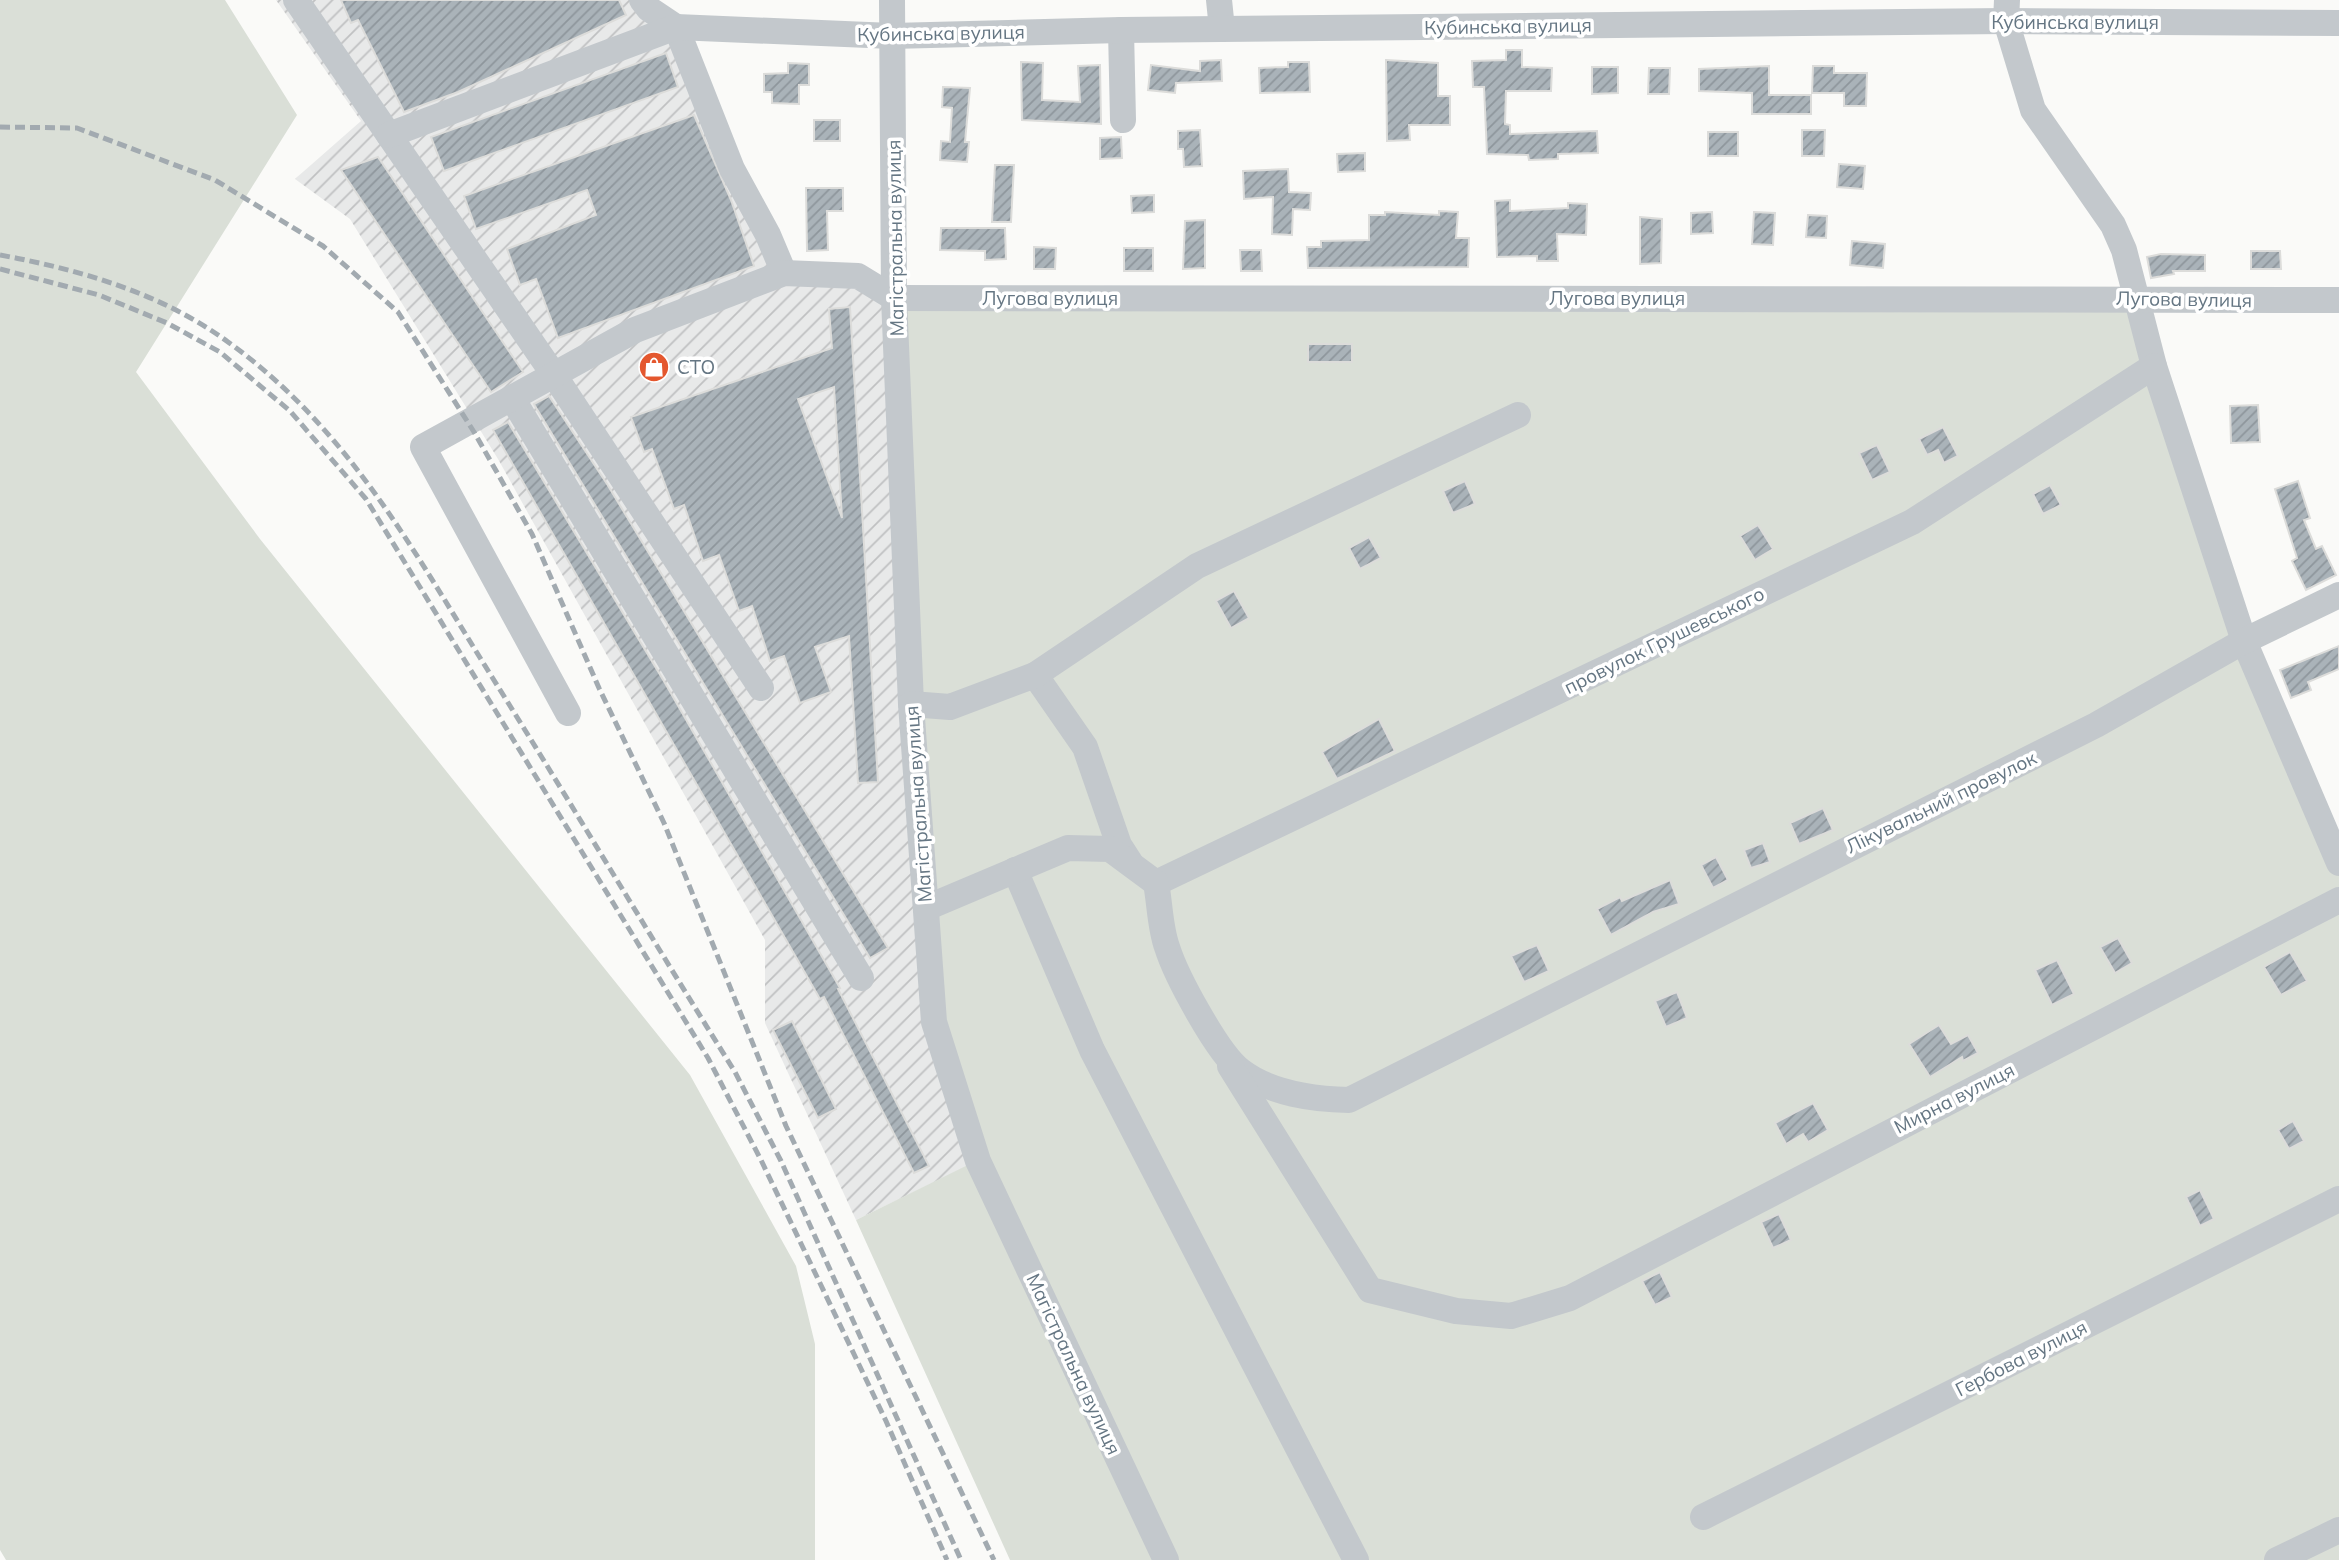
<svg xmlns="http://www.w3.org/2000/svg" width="2339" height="1560" font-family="Mulish,sans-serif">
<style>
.industrial{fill:url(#industrial-furrows)}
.green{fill:#dadfd7}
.building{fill:url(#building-hatch);stroke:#dcdcda;stroke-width:2;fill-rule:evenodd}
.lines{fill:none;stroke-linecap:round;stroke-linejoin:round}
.minor{stroke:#c3c8cc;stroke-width:26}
.rail{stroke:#a2aab0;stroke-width:5;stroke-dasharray:10 5;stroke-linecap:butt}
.labels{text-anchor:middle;stroke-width:7;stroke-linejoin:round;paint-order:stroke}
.street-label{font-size:19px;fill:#657683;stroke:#fff}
.poi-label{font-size:19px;fill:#657683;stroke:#fff;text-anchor:start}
</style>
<defs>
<pattern id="industrial-furrows" width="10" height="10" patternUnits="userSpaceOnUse" patternTransform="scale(1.75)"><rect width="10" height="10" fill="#e8e9e9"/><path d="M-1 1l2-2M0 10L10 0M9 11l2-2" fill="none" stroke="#c0c1c2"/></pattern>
<pattern id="building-hatch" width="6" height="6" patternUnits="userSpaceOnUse" patternTransform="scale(1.75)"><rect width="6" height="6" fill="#aab3b9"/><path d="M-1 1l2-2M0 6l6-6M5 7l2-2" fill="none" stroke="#8e969c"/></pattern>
</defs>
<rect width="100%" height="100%" fill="#fafaf8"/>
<path class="industrial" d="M276,0h366l34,27 108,246 110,25 84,863 -122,59 -91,-197v-83l-267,-481 -148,-240 -55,-40 66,-58z"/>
<g class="green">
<path d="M0,0h225l72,115 -161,257 124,167 430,536 106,191 19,78v216h-809l-6,-10z"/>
<path d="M894,298h1241l19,68 185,497v697h-1329l-154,-340 122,-60 -44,-138z"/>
</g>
<g class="building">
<path d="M341,0h278l7,15 -168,77 -54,20 -46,-92 -7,3z"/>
<path d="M1506,50h16v17l30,1 -1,23h-45l-1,33 5,1v9l87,-3 1,22 -40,1v5l-29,1 -1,-5 -41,-1 -3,-67h-11l-1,-26 34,-1z"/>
<path d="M666,53l12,34 -234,84 -13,-34z"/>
<path d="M1221,60l1,21 -46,2 -1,10 -27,-3 3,-25 49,6v-10z"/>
<path d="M1386,60l52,3v33h12v29h-41l1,15 -23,1z"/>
<path d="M1021,62l22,1 -1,37 38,2 -2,-36 22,-1 1,59 -79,-4z"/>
<path d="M1288,62h21l1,30 -50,1 -1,-25 29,-1z"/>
<path d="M788,63l21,1v21h-10v19l-27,-1v-11h-8v-18l24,-1z"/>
<path d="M1769,66v29h42v19h-59v-21l-53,-2v-22z"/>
<path d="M1813,66h21v7h33l-1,33h-22v-13h-32z"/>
<path d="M1592,67h26v26l-26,1z"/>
<path d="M1649,68h21l-1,26h-21z"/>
<path d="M943,87l27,1 -5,54h4l-2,20 -27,-2 1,-19 9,1 2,-34 -10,-1z"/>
<path d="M694,115l37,85 23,66 -196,72 -22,-59 -16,6 -13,-36 89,-34 -9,-25 -111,39 -12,-33z"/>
<rect x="814" y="120" width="26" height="21"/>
<path d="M1200,130l2,36 -18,1 -1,-18h-5v-18z"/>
<path d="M1802,130h23l-1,26h-22z"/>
<rect x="1708" y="132" width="30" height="24"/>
<path d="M1121,137l1,21 -22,1v-21z"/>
<path d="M1365,153v18l-27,1 -1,-18z"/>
<path d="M378,157l145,215 -32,20 -150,-222z"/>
<path d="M1839,164l26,2 -2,23 -26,-2z"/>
<path d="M995,165h19l-3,57h-19z"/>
<path d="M1288,169l1,23 22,1 -1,17 -17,-1 -1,26 -20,-1 1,-37 -29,2 -1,-28z"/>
<path d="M806,188h37v23h-16l1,39 -21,1z"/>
<path d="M1154,195v17l-22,1 -1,-17z"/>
<path d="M1510,200v11l58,-3v-5l19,1 -1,31 -29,-1 1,27h-21v-5l-40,1 -2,-56z"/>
<path d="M1439,211l19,1 -2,26h13l-1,29 -160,1 -1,-21h14v-6l48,-1v-25h16v-3l54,3z"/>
<path d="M1712,212l1,21 -22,1v-21z"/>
<path d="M1754,212l21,1 -2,32 -21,-1z"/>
<path d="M1808,215l19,1 -1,22 -20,-1z"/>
<path d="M1640,217l22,2 -1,44 -21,1z"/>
<path d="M1205,220v48l-22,1 2,-48z"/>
<path d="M941,228h64l1,31 -21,1v-9l-45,-1z"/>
<path d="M1852,241l33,3 -2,24 -33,-3z"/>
<path d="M1034,247l22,1 -1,21h-21z"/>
<rect x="1124" y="248" width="29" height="23"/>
<path d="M1240,250h21l1,21h-21z"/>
<path d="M2251,251h29l1,18h-30z"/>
<path d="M2161,254l44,1v16h-32l1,3 -23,4 -4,-21z"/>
<path d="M850,307l28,475 -20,1 -9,-147 -34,11 16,45 -31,11 -16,-47 -14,5 -18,-55 -13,5 -20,-56 -16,6 -19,-56 -10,4 -22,-60 -8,3 -13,-35 201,-69 -3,-39zM834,387l8,131 -44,-119z"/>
<rect x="1308" y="344" width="44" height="18"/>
<path d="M549,396l58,88 281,464 -18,10 -335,-552 -1,-2z"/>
<path d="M2258,405l2,37 -29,1 -1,-37z"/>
<path d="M508,422l157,261 175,305 -2,1 91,177 -15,7 -90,-176 -4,2 -327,-569z"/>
<path d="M1943,427l15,29 -14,7 -6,-13 -11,5 -8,-16z"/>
<path d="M1877,445l13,27 -18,8 -13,-27z"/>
<path d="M1465,481l10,23 -22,9 -10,-22z"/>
<path d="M2298,481l12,37 -6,2 12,29 6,-3 14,29 -30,15 -14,-29 5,-3 -22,-69z"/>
<path d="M2050,485l11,20 -18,9 -10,-20z"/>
<path d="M1758,525l15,24 -18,11 -15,-24z"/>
<path d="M1369,537l12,21 -21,11 -11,-21z"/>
<path d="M1234,591l15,27 -18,10 -15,-27z"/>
<path d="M2339,646v23l-31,13 3,8 -20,8 -11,-28z"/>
<path d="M1379,719l16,32 -58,28 -15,-27z"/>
<path d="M1823,808l10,22 -34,14 -9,-21z"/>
<path d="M1763,843l7,19 -19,6 -7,-18z"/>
<path d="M1716,857l12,23 -15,8 -12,-23z"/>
<path d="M1670,880l9,24 -26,8 -42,23 -14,-26 23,-12 2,4z"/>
<path d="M2118,938l14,25 -17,10 -15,-26z"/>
<path d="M1537,945l12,26 -25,11 -13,-26z"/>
<path d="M2290,952l17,29 -26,14 -17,-28z"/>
<path d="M2057,960l17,34 -22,11 -17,-35z"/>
<path d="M1677,992l10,26 -21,9 -11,-26z"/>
<path d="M792,1021l44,88 -18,9 -45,-88z"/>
<path d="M1939,1025l12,19 17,-9 10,18 -15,8 -1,-4 -32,20 -21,-33z"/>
<path d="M1813,1103l15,27 -20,12 -5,-8 -17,10 -11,-21z"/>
<path d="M2293,1121l11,20 -15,8 -11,-19z"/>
<path d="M2200,1190l14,29 -14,7 -14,-29z"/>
<path d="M1779,1214l12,26 -18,8 -12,-26z"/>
<path d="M1660,1272l12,25 -17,8 -13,-24z"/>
</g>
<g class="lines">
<g class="minor">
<path d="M296,0l258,375 207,313"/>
<path d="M642,0l7,9 27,18 56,142 36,66 16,38"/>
<path d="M892,0l2,298 17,406 23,318 44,139 188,399"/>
<path d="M1219,0l3,29"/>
<path d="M2007,0l-1,21 27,89 80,115 11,25 30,116 90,275 95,222"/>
<path d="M1121,30l2,90"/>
<path d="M389,135l287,-108 216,9 229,-6 885,-9 333,2"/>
<path d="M894,298l1445,2"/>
<path d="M512,398l349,580"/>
<path d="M1035,675l50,72 34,98 11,17"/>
<path d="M911,704l39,3 85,-32 162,-109 321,-151"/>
<path d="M568,713l-145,-266 212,-117 149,-57 74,3 36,22"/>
<path d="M1015,870l77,180 264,510"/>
<path d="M1156,883l756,-361 242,-156"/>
<path d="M926,908l142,-60 42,1 46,34c4,21 4,45 11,64 9,29 51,107 74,124 30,23 72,28 108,29l747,-375 148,-84 95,-46"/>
<path d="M1230,1066l140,224 86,21 55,5 59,-18 769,-398"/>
<path d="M1703,1517l636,-318"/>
<path d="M2277,1560l62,-30"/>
</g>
<g class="rail">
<path d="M0,127l77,1 138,52 108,66 75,66 76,120 58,102 67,154 65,135 122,303 208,434"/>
<path d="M0,255c81,15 161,38 228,87 122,88 186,210 264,335 82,131 161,264 243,395l46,89 180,399"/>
<path d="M0,269l99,26 68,28 53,29 70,59 76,88 342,559 53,102 125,261 61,139"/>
</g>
</g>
<defs>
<g id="shop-disc" transform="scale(1.575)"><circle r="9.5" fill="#e4572e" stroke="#fff"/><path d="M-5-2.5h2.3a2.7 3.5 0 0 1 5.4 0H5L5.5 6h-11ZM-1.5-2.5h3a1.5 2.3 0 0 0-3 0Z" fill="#fff"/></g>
</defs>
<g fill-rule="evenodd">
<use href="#shop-disc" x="654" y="367"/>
</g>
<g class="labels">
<g class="street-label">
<text x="2075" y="29">Кубинська вулиця</text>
<text transform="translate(1508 26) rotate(-1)" y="7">Кубинська вулиця</text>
<text transform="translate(941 33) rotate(-1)" y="7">Кубинська вулиця</text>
<text transform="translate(895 238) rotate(-91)" y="7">Магістральна вулиця</text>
<text x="1050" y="305">Лугова вулиця</text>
<text x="1617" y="305">Лугова вулиця</text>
<text transform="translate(2184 299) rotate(1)" y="7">Лугова вулиця</text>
<text transform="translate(1664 640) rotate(-26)" y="7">провулок Грушевського</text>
<text transform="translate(1941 802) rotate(-26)" y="7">Лікувальний провулок</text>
<text transform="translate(918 804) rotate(-94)" y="7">Магістральна вулиця</text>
<text transform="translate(1954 1098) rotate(-27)" y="7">Мирна вулиця</text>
<text transform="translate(2021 1358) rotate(-27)" y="7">Гербова вулиця</text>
<text transform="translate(1074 1364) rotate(65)" y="7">Магістральна вулиця</text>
</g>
<g class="poi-label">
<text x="677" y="374">СТО</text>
</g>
</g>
</svg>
